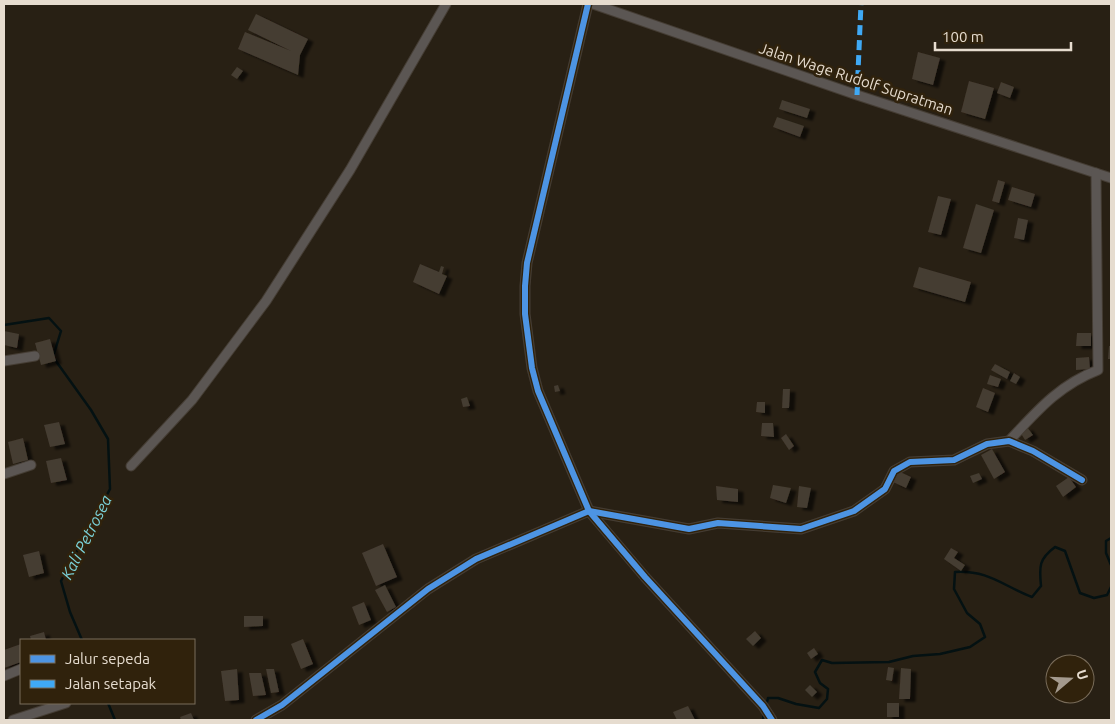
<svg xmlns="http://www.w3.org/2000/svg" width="1115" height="724" font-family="Ubuntu,sans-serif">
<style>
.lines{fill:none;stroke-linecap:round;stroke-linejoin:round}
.stream{stroke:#041112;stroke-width:2.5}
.building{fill:#453c31;filter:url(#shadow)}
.minor-casing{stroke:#453d34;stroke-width:11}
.minor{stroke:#5b5653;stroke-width:9}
.quiet{stroke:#3fa9f5;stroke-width:5;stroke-dasharray:10 5;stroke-linecap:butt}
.cycleway-casing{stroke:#30220c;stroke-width:9}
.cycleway{stroke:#4d94e3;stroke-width:6}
.labels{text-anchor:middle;stroke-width:5;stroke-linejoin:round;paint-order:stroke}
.street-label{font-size:15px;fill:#e6dccf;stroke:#30220c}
.water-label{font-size:16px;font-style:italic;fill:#7ad1d8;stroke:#30220c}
</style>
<defs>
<filter id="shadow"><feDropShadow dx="5.5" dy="3" stdDeviation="1" flood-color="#0009"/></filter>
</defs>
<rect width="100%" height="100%" fill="#282014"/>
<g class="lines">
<g class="stream">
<path d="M4,325l45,-7 12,13 -8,26 38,53 17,29 2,50 -49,92 9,31 12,28"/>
<path d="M1111,538l-5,3v12l5,12"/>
<path d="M108,703l7,17"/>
<path d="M766,706l2,-8h10l18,6 23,4 8,-9 1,-10 -8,-6 -5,-11 7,-12 10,3 57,-1 24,-6 27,-2 30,-7 15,-10 -5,-13 -13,-11 -13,-24 1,-17c34,-2 48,14 77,25l9,-11c-2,-20 -2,-27 14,-39l10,4 15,42 14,5 13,-3 4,-8"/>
<path d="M763,720l1,-6"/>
</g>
</g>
<g class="building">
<path d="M256,14l52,25 -8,16 -2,20 -60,-26 7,-17 46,19 -43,-21z"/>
<path d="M918,52l22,6 -7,27 -21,-6z"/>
<path d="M237,67l6,4 -6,8 -6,-4z"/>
<path d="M969,81l25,7 -9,31 -24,-7z"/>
<path d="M1001,82l13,5 -4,11 -13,-5z"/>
<path d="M782,100l28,9 -3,9 -28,-9z"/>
<path d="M777,117l27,9 -4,11 -27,-10z"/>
<path d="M998,180l7,2 -6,21 -7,-2z"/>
<path d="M1012,187l23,7 -4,13 -23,-7z"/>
<path d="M938,196l13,3 -10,36 -13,-3z"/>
<path d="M976,204l18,6 -13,43 -18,-5z"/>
<path d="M1018,218l10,2 -4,20 -10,-2z"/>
<path d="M420,264l19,8 2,-6 3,1 -2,7 5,2 -8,18 -26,-12z"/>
<path d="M919,267l52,15 -6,20 -52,-15z"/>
<path d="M4,331l15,3 -2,14 -13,-3z"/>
<path d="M1077,333h14v13h-15z"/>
<path d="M50,339l6,22 -15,4 -6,-22z"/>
<path d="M1109,346h2v13h-3z"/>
<path d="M1089,357l1,12 -14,1v-12z"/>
<path d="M995,364l15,8 -3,7 -16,-9z"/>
<path d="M1014,373l6,4 -4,7 -6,-3z"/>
<path d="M990,375l11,4 -3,8 -11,-3z"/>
<path d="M558,385l2,6 -5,1 -1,-6z"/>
<path d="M983,388l12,5 -7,19 -12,-5z"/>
<path d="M783,389h7l-1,19h-7z"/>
<path d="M467,397l3,9 -7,1 -2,-8z"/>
<path d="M757,402h8v11l-9,-1z"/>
<path d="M59,422l6,22 -15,3 -6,-22z"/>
<path d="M762,423h11l1,14 -13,-1z"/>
<path d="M1027,427l6,8 -8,5 -5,-8z"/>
<path d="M786,434l8,12 -5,4 -8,-12z"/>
<path d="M23,438l5,22 -15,4 -5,-22z"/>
<path d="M992,449l13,23 -11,7 -13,-24z"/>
<path d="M61,458l6,22 -16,3 -5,-22z"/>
<path d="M898,471l13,6 -5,11 -13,-6z"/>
<path d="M979,473l3,6 -9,4 -3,-7z"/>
<path d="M1069,477l7,10 -13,10 -7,-11z"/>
<path d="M773,485l18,3 -5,15 -16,-5z"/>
<path d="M716,486l22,3v13l-21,-2z"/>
<path d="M799,486l12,2 -4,20 -10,-1z"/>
<path d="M383,544l14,33 -21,9 -14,-33z"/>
<path d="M951,548l7,4 -4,6 11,7 -4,6 -17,-12z"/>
<path d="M39,551l5,22 -15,4 -6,-22z"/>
<path d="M385,585l11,22 -9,5 -12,-22z"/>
<path d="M364,602l7,18 -12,5 -7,-18z"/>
<path d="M244,616h19v10l-19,1z"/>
<path d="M755,631l6,7 -8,8 -7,-7z"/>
<path d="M44,632l2,8h-15l-1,-4z"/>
<path d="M303,639l10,25 -12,5 -10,-25z"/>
<path d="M21,644v18l-17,6v-18z"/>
<path d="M814,648l4,6 -7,5 -4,-6z"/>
<path d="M888,667l6,1 -2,13 -6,-1z"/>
<path d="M901,668l10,1 -1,30h-11z"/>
<path d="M237,669l2,31 -14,1 -4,-30z"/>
<path d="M266,669h8l5,23 -8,1z"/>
<path d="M249,673h12l5,22 -13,1z"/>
<path d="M810,685l7,7 -5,5 -7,-7z"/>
<rect x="887" y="703" width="12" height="14"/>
<path d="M688,706l7,14h-18l-4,-8z"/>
<path d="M191,713l3,7h-13l-1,-3z"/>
</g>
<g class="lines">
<g class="minor-casing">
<g id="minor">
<path d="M588,4l-61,259 -2,23v28l7,54 6,23 51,120 56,66 118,129 9,14"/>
<path d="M593,4l264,91 254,83"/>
<path d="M4,361l31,-5"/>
<path d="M1009,441c28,-30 50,-56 89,-71l-2,-197"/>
<path d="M131,466l61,-66 74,-99 84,-131 96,-166"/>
<path d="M4,474l27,-9"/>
<path d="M4,676l17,-7"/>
<path d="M13,720l53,-17"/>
<path d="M256,720l26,-15 146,-116 48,-30 113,-48 100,18 29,-6 83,6 53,-18 31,-22 9,-18 16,-9 44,-2 33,-16 22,-3 24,10 49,29"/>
</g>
</g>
<use href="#minor" class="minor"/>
<path class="quiet" d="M857,95l4,-91"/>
<g class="cycleway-casing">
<g id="cycleway">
<path d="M588,4l-61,259 -2,23v28l7,54 6,23 51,120 56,66 118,129 9,14"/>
<path d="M256,720l26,-15 146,-116 48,-30 113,-48 100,18 29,-6 83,6 53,-18 31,-22 9,-18 16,-9 44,-2 33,-16 22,-3 24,10 49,29"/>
</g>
</g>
<use href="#cycleway" class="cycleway"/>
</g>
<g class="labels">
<g class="street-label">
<text transform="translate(856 79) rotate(18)" y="5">Jalan Wage Rudolf Supratman</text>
</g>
<g class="water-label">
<text transform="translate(86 537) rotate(-63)" y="6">Kali Petrosea</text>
</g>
</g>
<rect width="1115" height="724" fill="none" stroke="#e6dccf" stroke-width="10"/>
<rect x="20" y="639" width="175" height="65" fill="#30220c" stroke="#796c5a"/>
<rect x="30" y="655" width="25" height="8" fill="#4d94e3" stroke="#796c5a"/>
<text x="65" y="664" font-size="15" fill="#e6dccf">Jalur sepeda</text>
<rect x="30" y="680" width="25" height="8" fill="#3fa9f5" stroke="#796c5a"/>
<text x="65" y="689" font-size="15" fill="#e6dccf">Jalan setapak</text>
<g transform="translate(1070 679) rotate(71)"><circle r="24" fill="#30220c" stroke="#796c5a"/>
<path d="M0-4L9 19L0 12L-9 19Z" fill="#a49a8e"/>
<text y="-8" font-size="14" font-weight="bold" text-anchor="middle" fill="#e6dccf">U</text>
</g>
<path d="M935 42v8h136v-8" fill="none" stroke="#e6dccf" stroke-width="2.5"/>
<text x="942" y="42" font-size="15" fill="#e6dccf" stroke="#30220c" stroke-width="4" paint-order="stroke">100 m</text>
</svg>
